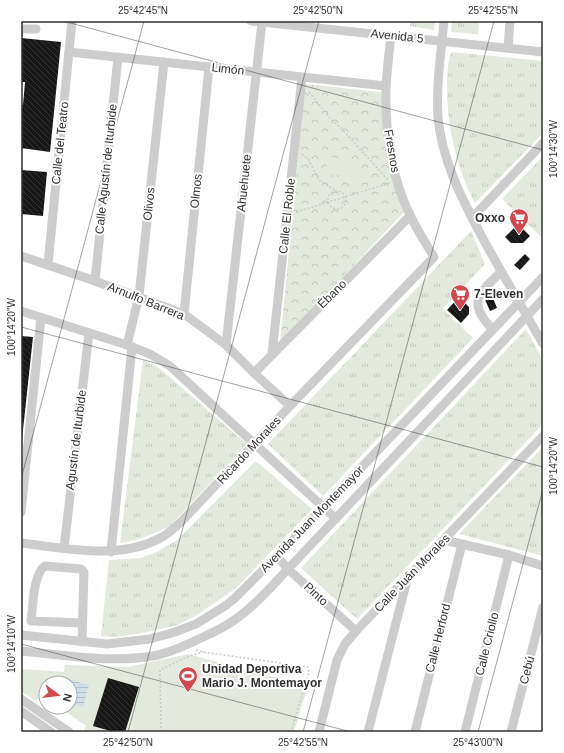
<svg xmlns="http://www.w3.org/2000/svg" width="564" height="753" font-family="Arial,sans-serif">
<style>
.grass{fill:url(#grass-tufts)}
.forest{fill:url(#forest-crowns)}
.garden{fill:#e3e9dd}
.water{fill:url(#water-rules)}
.building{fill:url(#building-back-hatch)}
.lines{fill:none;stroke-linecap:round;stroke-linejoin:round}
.path{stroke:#cacaca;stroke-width:1.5;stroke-dasharray:2 2;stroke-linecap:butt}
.minor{stroke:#cdcdcd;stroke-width:9}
.ticks{fill:none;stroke:#303030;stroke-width:1;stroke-opacity:0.45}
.labels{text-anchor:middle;stroke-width:4;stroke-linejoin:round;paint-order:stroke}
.street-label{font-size:12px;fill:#303030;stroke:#fff}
.poi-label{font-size:12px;font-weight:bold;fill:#303030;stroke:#fff;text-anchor:start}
.neatline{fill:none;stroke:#303030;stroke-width:1.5}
.ticks-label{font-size:10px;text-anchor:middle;fill:#303030}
</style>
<defs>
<pattern id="grass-tufts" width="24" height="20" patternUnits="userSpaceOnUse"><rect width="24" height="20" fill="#e3e9dd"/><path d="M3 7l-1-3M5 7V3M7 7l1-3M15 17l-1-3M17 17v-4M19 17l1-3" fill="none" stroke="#c3c8be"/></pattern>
<pattern id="forest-crowns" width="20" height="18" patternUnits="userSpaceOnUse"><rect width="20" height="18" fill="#e3e9dd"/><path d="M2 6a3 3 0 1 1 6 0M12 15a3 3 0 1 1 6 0" fill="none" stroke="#c3c8be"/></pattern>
<pattern id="water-rules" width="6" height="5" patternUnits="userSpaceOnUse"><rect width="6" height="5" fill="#cfdee9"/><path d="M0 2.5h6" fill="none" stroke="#b2bfc8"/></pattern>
<pattern id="building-back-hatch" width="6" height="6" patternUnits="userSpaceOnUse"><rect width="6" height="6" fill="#171717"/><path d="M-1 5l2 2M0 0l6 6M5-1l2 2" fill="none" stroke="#303030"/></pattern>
</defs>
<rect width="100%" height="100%" fill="#fff"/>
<g class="grass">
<path d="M411,21h24l-1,9 -24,-4z"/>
<path d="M452,21h27l-1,13 -27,-2z"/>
<path d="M451,52l92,9v72l-68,70c-20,-37 -29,-82 -28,-124 0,-9 2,-19 4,-27z"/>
<path d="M543,156v83l-41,-40z"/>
<path d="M471,231l14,33 -42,45 30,29 -150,158 -55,-52z"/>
<path d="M526,329l17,32v63l-186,195 -56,-51z"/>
<path d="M143,360l16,8 88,76 -77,82c-16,8 -31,14 -50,17z"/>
<path d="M543,447v109l-84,-22z"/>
<path d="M256,461l56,48 -76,79 -39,27 -19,10 -26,6 -33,6 -18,-1 8,-76 31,-2 15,-5 22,-13z"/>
</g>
<path class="forest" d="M305,84l76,8 3,36 21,83 -125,133z"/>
<g class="garden">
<path d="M327,157l33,3 -2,17 -32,-3z"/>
<path d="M188,654l120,32 -14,46h-211l3,-6 -27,-19h11v-24h-24v14l-4,-2 -7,6 -14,-10v-25l1,3 42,3 1,-7 63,2z"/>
</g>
<path class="water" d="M63,678l26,7 -6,22 -13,-4v-20h-9z"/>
<g class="building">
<path d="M21,38l40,4 -11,110 -29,-4v-44l2,1 2,-23h-4z"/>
<path d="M21,170l26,2 -4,44 -22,-2z"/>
<path d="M518,224l12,12 -7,7h-12l-6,-6z"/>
<path d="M525,254l5,5 -10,11 -6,-5z"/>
<path d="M491,293l6,15 -7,3 -7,-16z"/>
<path d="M459,297l10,10v7l-8,9 -14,-13z"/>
<path d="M21,336l12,1 -11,102h-1z"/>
<path d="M108,678l31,9 -14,45h-11l-21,-6z"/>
</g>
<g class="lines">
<g class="path">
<path d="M309,92l21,26 11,10 48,53"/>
<path d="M302,154l6,5 11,21 17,11"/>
<circle cx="337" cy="200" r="9"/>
<path d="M296,212l94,-29"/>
<path d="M196,650l7,2 105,15 1,5 -18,60"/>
<path d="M161,732l-1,-62 29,-14 14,-4"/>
</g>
<g class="minor">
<path d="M251,21l292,31"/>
<path d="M444,21c-3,32 -8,65 -6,97 4,42 24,81 43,117 20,37 41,72 62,109"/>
<path d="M21,29h15"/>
<path d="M508,48l2,-27"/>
<path d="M69,52l317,34"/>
<path d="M472,218l71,-75"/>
<path d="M21,256l74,25 89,33 42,31 28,28 36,33"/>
<path d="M48,264l24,-243"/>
<path d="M95,281l23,-224"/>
<path d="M21,311l106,34 23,9 20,12 166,153"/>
<path d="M184,314l25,-247"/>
<path d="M492,329c-25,-27 -14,-35 9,-57"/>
<path d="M127,345l12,-49 25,-234"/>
<path d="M226,345l36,-323"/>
<path d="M272,354l30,-276"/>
<path d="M254,373l156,-157"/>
<path d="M21,512l20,-194"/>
<path d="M444,540l65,15 34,11"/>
<path d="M21,543c44,5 100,18 141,-6 7,-4 13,-10 19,-15l109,-116 144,-149c-8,-13 -17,-27 -24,-42 -19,-39 -25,-85 -24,-128 1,-17 3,-34 5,-51"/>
<path d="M64,548l25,-215"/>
<path d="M111,552l21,-205"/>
<path d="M277,556l11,13 68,62"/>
<path d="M21,635l86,9 43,-5 22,-6 24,-9 29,-18 9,-7 43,-43 266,-279"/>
<path d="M82,642l2,-70 -3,-3 -36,-3c-12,8 -12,41 -14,55l51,2"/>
<path d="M21,651c45,4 92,13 137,4 15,-4 29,-10 43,-17 11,-5 22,-10 32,-17 21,-14 38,-34 55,-52l255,-270"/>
<path d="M21,699l48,33"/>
<path d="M21,711l30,21"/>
<path d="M319,732l18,-72 8,-16 11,-13 187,-195"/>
<path d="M368,732l39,-152"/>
<path d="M415,732l47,-188"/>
<path d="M465,732l44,-177"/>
<path d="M511,732l32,-125"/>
</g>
</g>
<path class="ticks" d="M63,21l480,129M21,327l522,140M21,479l123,-458M21,644l330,88M128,732l191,-711M303,732l191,-711M478,732l65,-243"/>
<defs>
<g id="supermarket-pin" transform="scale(1)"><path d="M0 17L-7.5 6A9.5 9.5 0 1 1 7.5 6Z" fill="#d2484c" stroke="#fff"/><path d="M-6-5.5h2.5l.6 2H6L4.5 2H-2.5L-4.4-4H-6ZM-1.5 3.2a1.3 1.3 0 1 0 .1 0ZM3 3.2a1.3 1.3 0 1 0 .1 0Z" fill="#fff"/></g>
<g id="stadium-pin" transform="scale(1)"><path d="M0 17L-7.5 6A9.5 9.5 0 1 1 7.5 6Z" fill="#d2484c" stroke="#fff"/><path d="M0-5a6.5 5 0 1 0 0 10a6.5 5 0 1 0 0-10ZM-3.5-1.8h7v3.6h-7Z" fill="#fff"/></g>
</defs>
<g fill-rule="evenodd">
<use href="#supermarket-pin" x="519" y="218"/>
<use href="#supermarket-pin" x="460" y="294"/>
<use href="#stadium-pin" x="188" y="676"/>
</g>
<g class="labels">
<g class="street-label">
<text transform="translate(397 36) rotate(6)" y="4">Avenida 5</text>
<text transform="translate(228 69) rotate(6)" y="4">Limón</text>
<text transform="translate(60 143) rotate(-84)" y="4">Calle del Teatro</text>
<text transform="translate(392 151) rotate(80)" y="4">Fresnos</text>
<text transform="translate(106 169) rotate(-84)" y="4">Calle Agustín de Iturbide</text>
<text transform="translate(244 183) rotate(-84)" y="4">Ahuehuete</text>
<text transform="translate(196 191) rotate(-84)" y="4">Olmos</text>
<text transform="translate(149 204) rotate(-84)" y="4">Olivos</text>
<text transform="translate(287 216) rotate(-84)" y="4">Calle El Roble</text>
<text transform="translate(332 294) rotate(-45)" y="4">Ébano</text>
<text transform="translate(146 301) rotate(22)" y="4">Arnulfo Barrera</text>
<text transform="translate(76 440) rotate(-83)" y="4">Agustín de Iturbide</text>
<text transform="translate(249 450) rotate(-47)" y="4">Ricardo Morales</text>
<text transform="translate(312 519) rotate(-46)" y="4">Avenida Juan Montemayor</text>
<text transform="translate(412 573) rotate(-46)" y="4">Calle Juán Morales</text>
<text transform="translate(316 594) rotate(43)" y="4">Pinto</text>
<text transform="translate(438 638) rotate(-76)" y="4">Calle Herford</text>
<text transform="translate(487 644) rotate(-76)" y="4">Calle Criollo</text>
<text transform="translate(527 670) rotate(-75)" y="4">Cebú</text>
</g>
<g class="poi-label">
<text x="505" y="222" text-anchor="end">Oxxo</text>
<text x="474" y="298">7-Eleven</text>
<text x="202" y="673">Unidad Deportiva<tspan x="202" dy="14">Mario J. Montemayor</tspan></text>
</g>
</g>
<rect width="564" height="753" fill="none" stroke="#ffffff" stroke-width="44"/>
<g transform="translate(58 695) rotate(105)"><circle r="19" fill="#ffffff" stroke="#acacac"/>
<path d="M0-3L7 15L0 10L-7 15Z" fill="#d2484c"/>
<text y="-6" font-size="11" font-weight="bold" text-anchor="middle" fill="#303030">N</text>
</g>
<rect x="22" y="22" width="520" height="709" class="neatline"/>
<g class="ticks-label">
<text x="143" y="14">25°42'45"N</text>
<text x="318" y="14">25°42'50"N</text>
<text x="493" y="14">25°42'55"N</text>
<text transform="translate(553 149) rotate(-90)" y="4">100°14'30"W</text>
<text transform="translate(11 327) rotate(-90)" y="4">100°14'20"W</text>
<text transform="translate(553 466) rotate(-90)" y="4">100°14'20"W</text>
<text transform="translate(11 644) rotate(-90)" y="4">100°14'10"W</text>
<text x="128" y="746">25°42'50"N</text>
<text x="303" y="746">25°42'55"N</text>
<text x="478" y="746">25°43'00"N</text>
</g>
</svg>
